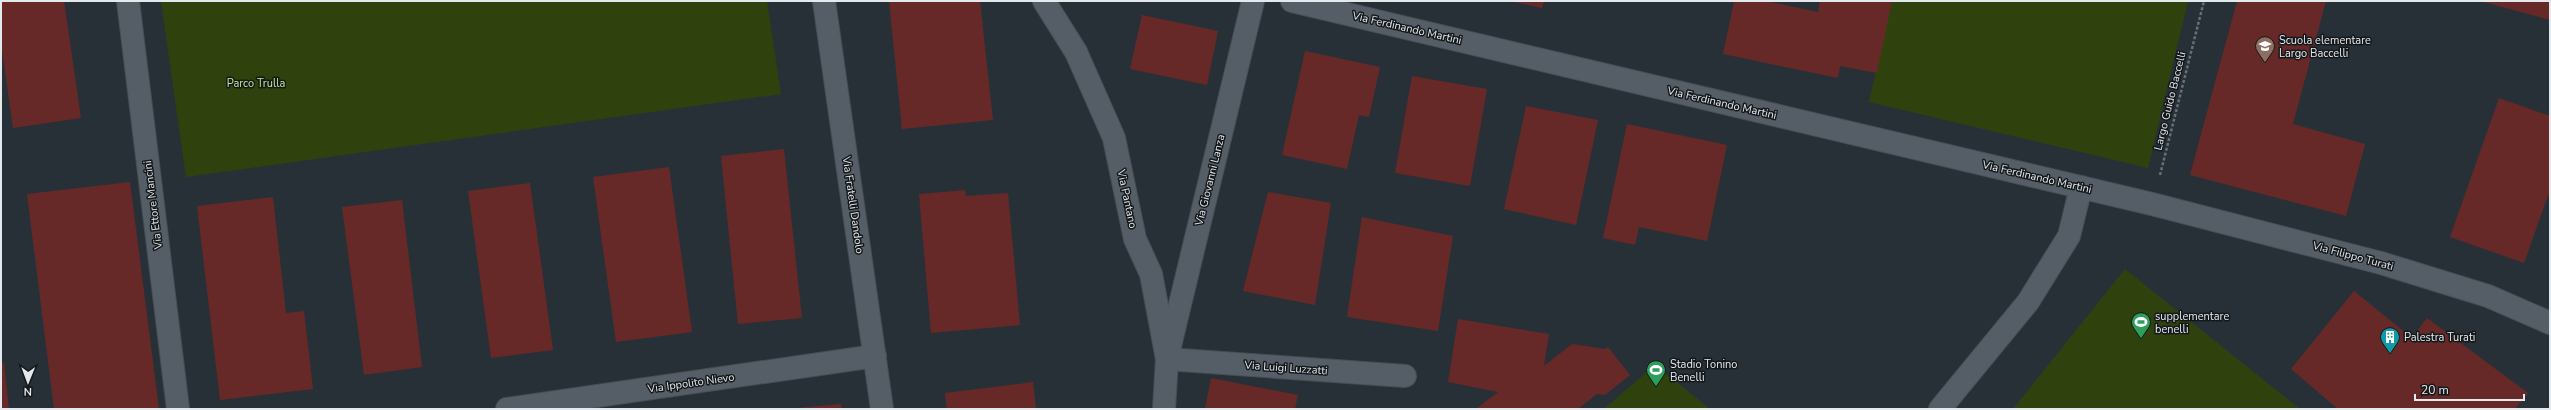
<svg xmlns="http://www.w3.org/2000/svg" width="2551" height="410" viewBox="0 0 2551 410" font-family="'Nunito Sans',sans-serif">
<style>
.green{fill:#2f420d}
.building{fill:#662928}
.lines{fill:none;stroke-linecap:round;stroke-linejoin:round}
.minor-casing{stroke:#484e54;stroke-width:24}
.path{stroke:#686f75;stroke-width:2.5;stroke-dasharray:3 2;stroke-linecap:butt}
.minor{stroke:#555e66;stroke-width:22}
.labels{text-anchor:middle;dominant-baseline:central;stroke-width:3;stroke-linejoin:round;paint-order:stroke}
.street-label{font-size:11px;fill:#e4e9ee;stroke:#14181b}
.poi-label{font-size:11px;fill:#e4e9ee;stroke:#14181b;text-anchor:start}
.park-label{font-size:11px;fill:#c3e993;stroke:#14181b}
</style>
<rect width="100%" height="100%" fill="#283037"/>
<g class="green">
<path d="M161 1H767L781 94 186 177Z"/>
<path d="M1892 1H2188L2148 168 1869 102Z"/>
<path d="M2125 269 2300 409H2013Z"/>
<path d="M1655 365 1710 409H1604Z"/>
</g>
<g class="building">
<path d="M1 1H64L81 118 13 128 1 43Z"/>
<path d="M889 1H980L993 120 902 129Z"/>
<path d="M1510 1H1544L1542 8Z"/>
<path d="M1734 1H1766L1818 12 1820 1H1892L1877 73 1840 66 1838 78 1723 54Z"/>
<path d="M2237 1H2326L2293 124 2365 144 2346 216 2190 175Z"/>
<path d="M2480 1H2550V20Z"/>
<path d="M1142 15 1218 31 1207 85 1130 69Z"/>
<path d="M1305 51 1380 67 1369 117 1359 115 1347 169 1282 155Z"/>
<path d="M1412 76 1487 89 1470 186 1395 173Z"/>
<path d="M2499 98 2550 116V190L2524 263 2450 237Z"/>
<path d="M1526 106 1598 120 1576 225 1504 209Z"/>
<path d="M1627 124 1727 145 1707 241 1639 227 1635 245 1603 238Z"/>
<path d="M784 149 802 318 738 324 721 156Z"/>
<path d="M669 167 692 332 616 342 593 177Z"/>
<path d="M130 182 159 409H54L27 194Z"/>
<path d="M530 183 553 350 491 358 468 191Z"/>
<path d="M965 190 966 196 1008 193 1020 325 931 333 919 194Z"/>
<path d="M1268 192 1331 203 1315 305 1243 291Z"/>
<path d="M273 197 286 313 304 311 313 389 220 400 197 206Z"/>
<path d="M402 200 422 367 364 375 342 207Z"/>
<path d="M1362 217 1453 236 1438 331 1347 317Z"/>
<path d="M2354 291 2412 338 2427 318 2528 393 2515 409H2338L2291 369Z"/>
<path d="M1458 319 1549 334 1544 366 1572 344 1605 349 1608 347 1630 375 1605 395 1597 394 1578 409H1476L1498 392 1448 382Z"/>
<path d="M1 363H4L9 409H1Z"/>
<path d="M1211 378 1298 395 1295 409H1205Z"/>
<path d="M1033 382 1036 409H947L945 393Z"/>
<path d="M841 404 842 409H797V408Z"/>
</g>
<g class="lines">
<defs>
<g id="minor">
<path d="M128 1 178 409"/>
<path d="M824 1 882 409"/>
<path d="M1044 1 1076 52 1114 138 1135 239 1151 274 1167 359 1164 409"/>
<path d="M1292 1 2152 204 2381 263 2488 296 2550 323"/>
<path d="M1169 350 1253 1"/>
<path d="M1167 359 1405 376"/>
<path d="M507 409 875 356"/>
<path d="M1940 409 2028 302 2069 236 2081 187"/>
</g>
</defs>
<use href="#minor" class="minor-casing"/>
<path class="path" d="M2160 175 2204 1"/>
<use href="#minor" class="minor"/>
</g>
<defs>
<symbol id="school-pin" viewBox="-11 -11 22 30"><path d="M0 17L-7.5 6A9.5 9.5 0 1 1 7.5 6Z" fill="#8d6e63" stroke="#14181b"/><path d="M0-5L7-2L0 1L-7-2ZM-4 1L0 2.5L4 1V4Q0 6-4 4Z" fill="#fff"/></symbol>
<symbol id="stadium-pin" viewBox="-11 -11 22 30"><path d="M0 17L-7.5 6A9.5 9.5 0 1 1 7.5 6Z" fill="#2e9e5b" stroke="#14181b"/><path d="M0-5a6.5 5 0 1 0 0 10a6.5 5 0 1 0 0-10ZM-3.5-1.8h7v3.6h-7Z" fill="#fff"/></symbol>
<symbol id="building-pin" viewBox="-11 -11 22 30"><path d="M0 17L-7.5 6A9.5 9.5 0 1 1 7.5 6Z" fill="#0f9aa8" stroke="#14181b"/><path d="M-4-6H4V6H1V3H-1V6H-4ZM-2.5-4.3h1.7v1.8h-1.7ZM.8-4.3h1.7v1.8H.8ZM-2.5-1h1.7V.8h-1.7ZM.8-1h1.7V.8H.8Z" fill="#fff"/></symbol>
</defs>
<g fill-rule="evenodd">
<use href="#school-pin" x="2254" y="35" width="22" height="30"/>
<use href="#stadium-pin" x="2130" y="311" width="22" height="30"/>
<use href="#building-pin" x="2379" y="326" width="22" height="30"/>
<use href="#stadium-pin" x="1645" y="359" width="22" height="30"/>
</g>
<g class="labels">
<g class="street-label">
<text transform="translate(1407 28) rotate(13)">Via Ferdinando Martini</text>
<text transform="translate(2170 101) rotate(-76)">Largo Guido Baccelli</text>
<text transform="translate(1722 103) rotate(13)">Via Ferdinando Martini</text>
<text transform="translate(2037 177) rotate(13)">Via Ferdinando Martini</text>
<text transform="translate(1210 180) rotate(-76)">Via Giovanni Lanza</text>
<text transform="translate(1127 199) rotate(78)">Via Pantano</text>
<text transform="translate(153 205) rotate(-97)">Via Ettore Mancini</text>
<text transform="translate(853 205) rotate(82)">Via Fratelli Dandolo</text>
<text transform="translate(2353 256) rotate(15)">Via Filippo Turati</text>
<text transform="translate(1286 368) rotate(4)">Via Luigi Luzzatti</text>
<text transform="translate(691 383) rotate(-8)">Via Ippolito Nievo</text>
</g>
<g class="poi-label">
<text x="2279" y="40">Scuola elementare<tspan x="2279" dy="13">Largo Baccelli</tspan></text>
<text x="2155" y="316">supplementare<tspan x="2155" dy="13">benelli</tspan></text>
<text x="2404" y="337">Palestra Turati</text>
<text x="1670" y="364">Stadio Tonino<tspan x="1670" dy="13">Benelli</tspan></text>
</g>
<g class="park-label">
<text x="256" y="83">Parco Trulla</text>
</g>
</g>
<rect width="2551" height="410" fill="none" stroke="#e4e9ee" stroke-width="4"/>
<g transform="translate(28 382) rotate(181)" stroke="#14181b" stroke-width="3" paint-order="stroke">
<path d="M0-3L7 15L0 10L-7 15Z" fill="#e4e9ee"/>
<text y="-6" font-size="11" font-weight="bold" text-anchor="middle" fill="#e4e9ee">N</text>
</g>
<path d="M2415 394v6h109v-6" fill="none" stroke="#e4e9ee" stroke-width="2"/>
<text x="2421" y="394" font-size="12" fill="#e4e9ee" stroke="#14181b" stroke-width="3" paint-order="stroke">20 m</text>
</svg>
